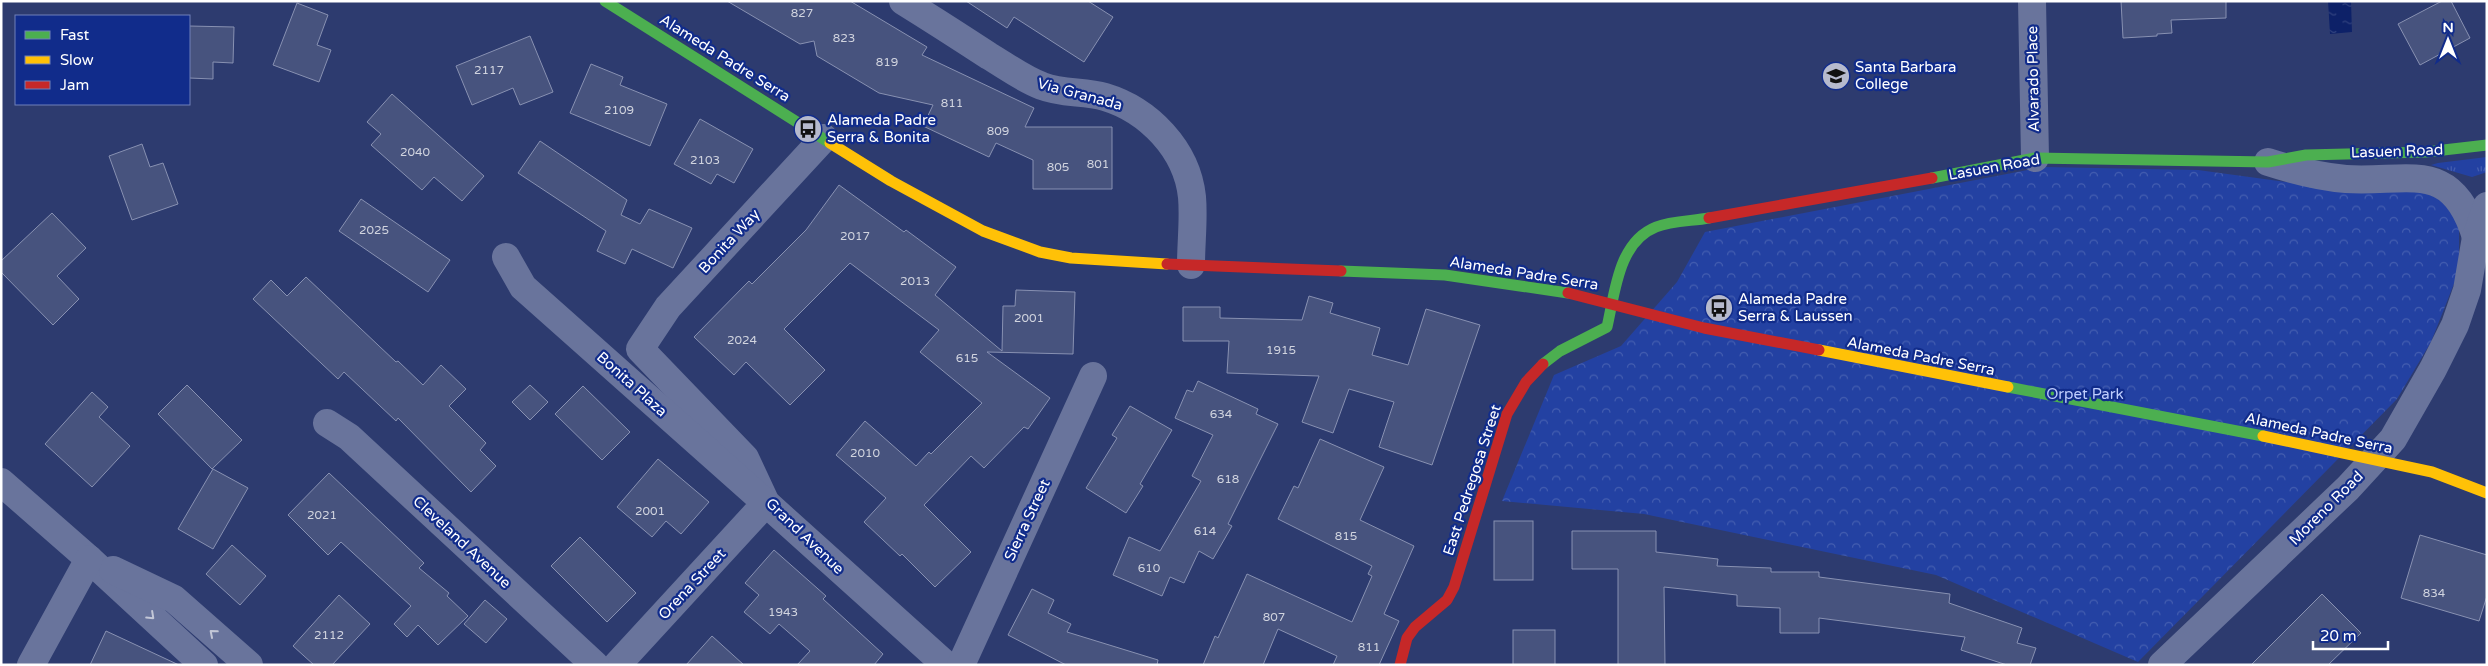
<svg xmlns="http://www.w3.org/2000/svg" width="2488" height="666" viewBox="0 0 2488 666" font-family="'Varela Round',sans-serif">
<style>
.grass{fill:url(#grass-tufts)}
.forest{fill:url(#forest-crowns)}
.water{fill:url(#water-ripples)}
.building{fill:#47537e;stroke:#8891b2}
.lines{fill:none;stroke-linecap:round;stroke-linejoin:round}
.street{stroke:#69749c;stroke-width:28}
.fast{stroke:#4caf50;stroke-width:11}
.slow{stroke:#ffc107;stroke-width:11}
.jam{stroke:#c62828;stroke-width:11}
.oneway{stroke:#c3c7d7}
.labels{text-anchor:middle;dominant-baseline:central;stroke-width:4.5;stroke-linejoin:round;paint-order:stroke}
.number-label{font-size:12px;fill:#d1d4df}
.street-label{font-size:15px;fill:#fff;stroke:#112c8b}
.poi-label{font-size:15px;fill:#fff;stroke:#112c8b;text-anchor:start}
.park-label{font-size:15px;fill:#becdfd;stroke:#112c8b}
</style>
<defs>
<pattern id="grass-tufts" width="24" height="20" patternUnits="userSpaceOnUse" patternTransform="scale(1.25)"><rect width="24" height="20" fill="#2341a2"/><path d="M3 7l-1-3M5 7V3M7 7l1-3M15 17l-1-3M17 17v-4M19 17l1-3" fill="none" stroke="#445eb0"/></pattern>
<pattern id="forest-crowns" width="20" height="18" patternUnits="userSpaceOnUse" patternTransform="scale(1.25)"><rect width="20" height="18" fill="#2341a2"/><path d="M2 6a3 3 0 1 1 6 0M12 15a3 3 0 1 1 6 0" fill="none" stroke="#445eb0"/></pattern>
<pattern id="water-ripples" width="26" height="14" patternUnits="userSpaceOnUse" patternTransform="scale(1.25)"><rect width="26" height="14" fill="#0d2168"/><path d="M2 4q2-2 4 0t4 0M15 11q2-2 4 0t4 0" fill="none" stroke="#31427f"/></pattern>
</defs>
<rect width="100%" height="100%" fill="#2d3b6f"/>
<path class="grass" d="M2487 157V172L2472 177 2431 165 2438 163Z"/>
<path class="forest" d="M2043 167 2198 170 2338 189H2409L2442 198 2459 225V271L2431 342 2397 399 2138 662 1936 575 1644 514 1502 501 1554 375 1621 346 1677 282 1705 232Z"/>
<path class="water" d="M2328 1H2351L2352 32 2330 34Z"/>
<g class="building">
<path d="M727 1H850L927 47 922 55 1034 108 1025 127H1112V189H1033V160L996 143 989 157 923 126 933 105 879 93 817 56 814 41 800 44Z"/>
<path d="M966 1H1088L1113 17 1084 62 1014 17 1007 28Z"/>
<path d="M2121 1H2226V18L2171 20 2172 33 2157 34V36L2123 38Z"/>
<path d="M2442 1H2451L2470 38 2420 65 2398 24Z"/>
<path d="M297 3 328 15 317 45 331 50 319 82 273 65Z"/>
<path d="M189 26 234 27 233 63 213 62V79L189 78Z"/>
<path d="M530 36 553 92 520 105 513 88 472 105 456 66Z"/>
<path d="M591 64 623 77 620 85 667 104 650 146 570 113Z"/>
<path d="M392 94 484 176 462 201 434 177 422 190 371 145 381 134 367 122Z"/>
<path d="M700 119 753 149 734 183 717 174 711 184 674 164Z"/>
<path d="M540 141 627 200 621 215 640 224 649 209 692 228 673 268 632 249 625 264 597 251 606 231 518 173Z"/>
<path d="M142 144 150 167 163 163 178 204 132 220 109 156Z"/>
<path d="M839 185 904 232 906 230 956 267 935 295 1002 351 1003 306H1015L1016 290 1075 292 1073 354 987 352 1050 398 1028 429 1024 427 984 468 971 456 924 505 971 552 935 587 902 554 900 556 864 522 886 498 836 455 865 421 916 466 929 452 931 454 982 403 920 352 939 330 850 263 784 329 825 370 790 405 746 362 734 375 694 337 749 281 752 284 806 230Z"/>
<path d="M361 199 450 260 428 292 339 231Z"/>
<path d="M52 213 86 248 57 276 79 299 53 325 1 272V261Z"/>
<path d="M306 277 396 362 398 361 423 385 441 365 466 389 449 406 486 443 480 450 496 466 471 492 398 418 396 421 344 372 338 379 253 299 271 280 287 296Z"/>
<path d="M1309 296 1333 303 1330 313 1380 328 1372 355 1408 365 1426 309 1480 325 1432 465 1379 447 1394 402 1349 389 1333 433 1302 422 1319 376 1227 373 1229 341H1183V307H1220V318L1302 320Z"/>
<path d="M1198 381 1258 409 1256 414 1278 424 1228 524 1232 526 1213 559 1199 551 1184 583 1170 577 1162 596 1113 575 1129 537 1160 551 1201 481 1192 476 1213 435 1175 418 1187 390 1193 392Z"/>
<path d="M187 385 242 440 212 469 158 414Z"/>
<path d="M530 385 548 402 530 420 512 402Z"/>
<path d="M583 386 630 432 602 460 555 414Z"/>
<path d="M92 392 108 407 99 417 130 446 92 487 45 444Z"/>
<path d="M1130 406 1172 430 1140 484 1143 486 1126 513 1086 488 1117 438 1112 435Z"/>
<path d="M1320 439 1384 467 1360 520 1414 546 1384 614 1399 621 1379 665H1333L1337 656 1278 629 1263 665H1203L1215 636 1218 638 1247 574 1352 622 1372 576 1368 574 1372 566 1278 519 1294 486 1298 488Z"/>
<path d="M658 459 709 502 681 534 666 521 652 537 617 507Z"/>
<path d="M213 469 248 488 213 549 178 529Z"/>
<path d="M329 473 424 563 419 568 449 593 447 596 468 616 438 645 418 625 407 637 394 624 411 606 341 542 328 555 288 515Z"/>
<rect x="1494" y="521" width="39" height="59"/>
<path d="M1572 531H1656V552L1718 559 1717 566 1771 568V572H1819V577L1950 594 1949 603 2022 628 2017 643 2036 648 2030 665H2007L1961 650 1965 637 1819 618V633H1780V608L1737 606V595L1664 587 1665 665H1618V569H1572Z"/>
<path d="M2420 535 2487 555V596L2479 621 2401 598Z"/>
<path d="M580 537 636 593 607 622 551 566Z"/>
<path d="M232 545 266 576 240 605 206 574Z"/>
<path d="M774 550 826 596 823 599 883 654 874 665H797L810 651 779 624 770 634 744 612 759 595 745 583Z"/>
<path d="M1032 589 1054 600 1048 613 1071 624 1067 632 1158 660 1157 665H1066L1008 635Z"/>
<path d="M2322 594 2361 633 2328 665H2251Z"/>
<path d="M339 595 370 624 332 665H314L293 646Z"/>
<path d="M485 600 507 619 486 643 464 624Z"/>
<rect x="1513" y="630" width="42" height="35"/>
<path d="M106 631 179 665H90Z"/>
<path d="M712 636 744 665H686Z"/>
</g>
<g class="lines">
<g class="street">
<path d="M903 1C932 19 960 37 989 56 1006 66 1023 79 1042 86 1062 94 1084 91 1105 97 1148 110 1187 149 1192 197 1194 219 1191 242 1191 265"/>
<path d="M2032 1 2035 158"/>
<path d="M824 138 668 307 640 349 745 458 766 503 946 665"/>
<path d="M2268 162C2293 170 2320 177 2346 179 2410 183 2452 158 2476 237"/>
<path d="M506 257 523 287 766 503 617 665"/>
<path d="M327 423 349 437 595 665"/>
<path d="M1 482 89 559 204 665"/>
<path d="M113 570 174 599 249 665"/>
<path d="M31 665 89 559"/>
<path d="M961 665 1093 376"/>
<path d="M2162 665 2348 488 2393 439 2433 369 2455 325 2467 290 2476 237 2487 206"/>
</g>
<g class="fast">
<path d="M605 1 830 143"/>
<path d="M1932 178 2035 158 2268 162 2306 155 2426 152 2487 145"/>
<path d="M1341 271 1445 275 1568 293"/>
<path d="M1543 364 1560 351 1607 327C1615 293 1618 242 1656 227 1671 221 1692 221 1709 218"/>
<path d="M2008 387 2263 436"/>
</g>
<g class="slow">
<path d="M830 143 891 181 983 231 1040 252 1071 258 1167 264"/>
<path d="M1819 350 2008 387"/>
<path d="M2263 436 2432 472 2487 493"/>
</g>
<g class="jam">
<path d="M1709 218 1932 178"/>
<path d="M1167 264 1341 271"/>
<path d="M1568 293 1704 328 1819 350"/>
<path d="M1400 665 1407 638 1415 627 1447 600 1454 587 1507 414 1526 382 1543 364"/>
</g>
</g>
<defs><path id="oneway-chevron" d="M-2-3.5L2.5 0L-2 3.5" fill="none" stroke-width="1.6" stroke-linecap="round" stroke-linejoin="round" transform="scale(1.25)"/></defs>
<g class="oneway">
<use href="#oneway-chevron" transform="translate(151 616) rotate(43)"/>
<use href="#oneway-chevron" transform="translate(213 633) rotate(-139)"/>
</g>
<defs>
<symbol id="university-disc" viewBox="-11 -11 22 22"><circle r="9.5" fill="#b6bacd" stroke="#112c8b"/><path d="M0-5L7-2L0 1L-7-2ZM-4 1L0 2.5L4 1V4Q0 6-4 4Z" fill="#111"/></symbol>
<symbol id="bus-disc" viewBox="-11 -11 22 22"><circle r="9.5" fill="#b6bacd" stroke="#112c8b"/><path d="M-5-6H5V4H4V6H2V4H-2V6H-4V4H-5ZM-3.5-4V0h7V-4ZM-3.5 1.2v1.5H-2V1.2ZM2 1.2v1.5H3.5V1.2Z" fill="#111"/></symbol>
</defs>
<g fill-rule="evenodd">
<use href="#university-disc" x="1820" y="60" width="32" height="32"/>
<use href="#bus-disc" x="792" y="113" width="32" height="32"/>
<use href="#bus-disc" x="1703" y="292" width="32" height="32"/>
</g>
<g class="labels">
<g class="number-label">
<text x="802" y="13">827</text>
<text x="844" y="38">823</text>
<text x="887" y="62">819</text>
<text x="489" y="70">2117</text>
<text x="952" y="103">811</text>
<text x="619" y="110">2109</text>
<text x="998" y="131">809</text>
<text x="415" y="152">2040</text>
<text x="705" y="160">2103</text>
<text x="1098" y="164">801</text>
<text x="1058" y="167">805</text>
<text x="374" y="230">2025</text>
<text x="855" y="236">2017</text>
<text x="915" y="281">2013</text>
<text x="1029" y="318">2001</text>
<text x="742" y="340">2024</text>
<text x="1281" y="350">1915</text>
<text x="967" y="358">615</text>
<text x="1221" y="414">634</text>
<text x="865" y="453">2010</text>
<text x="1228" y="479">618</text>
<text x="650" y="511">2001</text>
<text x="322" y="515">2021</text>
<text x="1205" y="531">614</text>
<text x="1346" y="536">815</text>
<text x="1149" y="568">610</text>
<text x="2434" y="593">834</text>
<text x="783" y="612">1943</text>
<text x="1274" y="617">807</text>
<text x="329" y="635">2112</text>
<text x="1369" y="647">811</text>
</g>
<g class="street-label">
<text transform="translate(725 58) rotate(32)">Alameda Padre Serra</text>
<text transform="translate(2033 79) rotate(-91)">Alvarado Place</text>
<text transform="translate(1080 94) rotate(15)">Via Granada</text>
<text transform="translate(2397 151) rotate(-2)">Lasuen Road</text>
<text transform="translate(1994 167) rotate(-10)">Lasuen Road</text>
<text transform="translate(729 241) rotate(-47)">Bonita Way</text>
<text transform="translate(1524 273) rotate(9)">Alameda Padre Serra</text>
<text transform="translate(1921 356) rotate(11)">Alameda Padre Serra</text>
<text transform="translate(632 384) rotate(42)">Bonita Plaza</text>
<text transform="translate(2319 433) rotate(12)">Alameda Padre Serra</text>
<text transform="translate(1472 480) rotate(-72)">East Pedregosa Street</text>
<text transform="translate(2326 508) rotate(-45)">Moreno Road</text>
<text transform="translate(1027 520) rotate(-65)">Sierra Street</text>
<text transform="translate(805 536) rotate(44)">Grand Avenue</text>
<text transform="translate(462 542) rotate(43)">Cleveland Avenue</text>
<text transform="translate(692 584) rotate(-47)">Orena Street</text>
</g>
<g class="poi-label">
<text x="1855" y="67">Santa Barbara<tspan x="1855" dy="17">College</tspan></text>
<text x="827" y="120">Alameda Padre<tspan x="827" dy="17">Serra &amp; Bonita</tspan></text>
<text x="1738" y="299">Alameda Padre<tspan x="1738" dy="17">Serra &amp; Laussen</tspan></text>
</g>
<g class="park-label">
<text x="2085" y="394">Orpet Park</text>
</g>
</g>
<rect width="2488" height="666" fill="none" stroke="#ffffff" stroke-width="5"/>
<rect x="15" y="15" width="175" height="90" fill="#112c8b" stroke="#7080b9"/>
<rect x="25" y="31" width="25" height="8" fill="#4caf50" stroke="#7080b9"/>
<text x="60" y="40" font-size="15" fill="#ffffff">Fast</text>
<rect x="25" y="56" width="25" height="8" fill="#ffc107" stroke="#7080b9"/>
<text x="60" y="65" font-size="15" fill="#ffffff">Slow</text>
<rect x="25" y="81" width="25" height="8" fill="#c62828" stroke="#7080b9"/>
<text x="60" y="90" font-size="15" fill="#ffffff">Jam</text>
<g transform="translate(2448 40)" stroke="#112c8b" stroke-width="4" paint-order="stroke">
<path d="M0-4L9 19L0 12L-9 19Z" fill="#ffffff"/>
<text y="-8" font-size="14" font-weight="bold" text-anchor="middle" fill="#ffffff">N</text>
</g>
<path d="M2313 641v8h75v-8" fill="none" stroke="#ffffff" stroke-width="2.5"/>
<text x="2320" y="641" font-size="15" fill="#ffffff" stroke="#112c8b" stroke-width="4" paint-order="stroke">20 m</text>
</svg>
